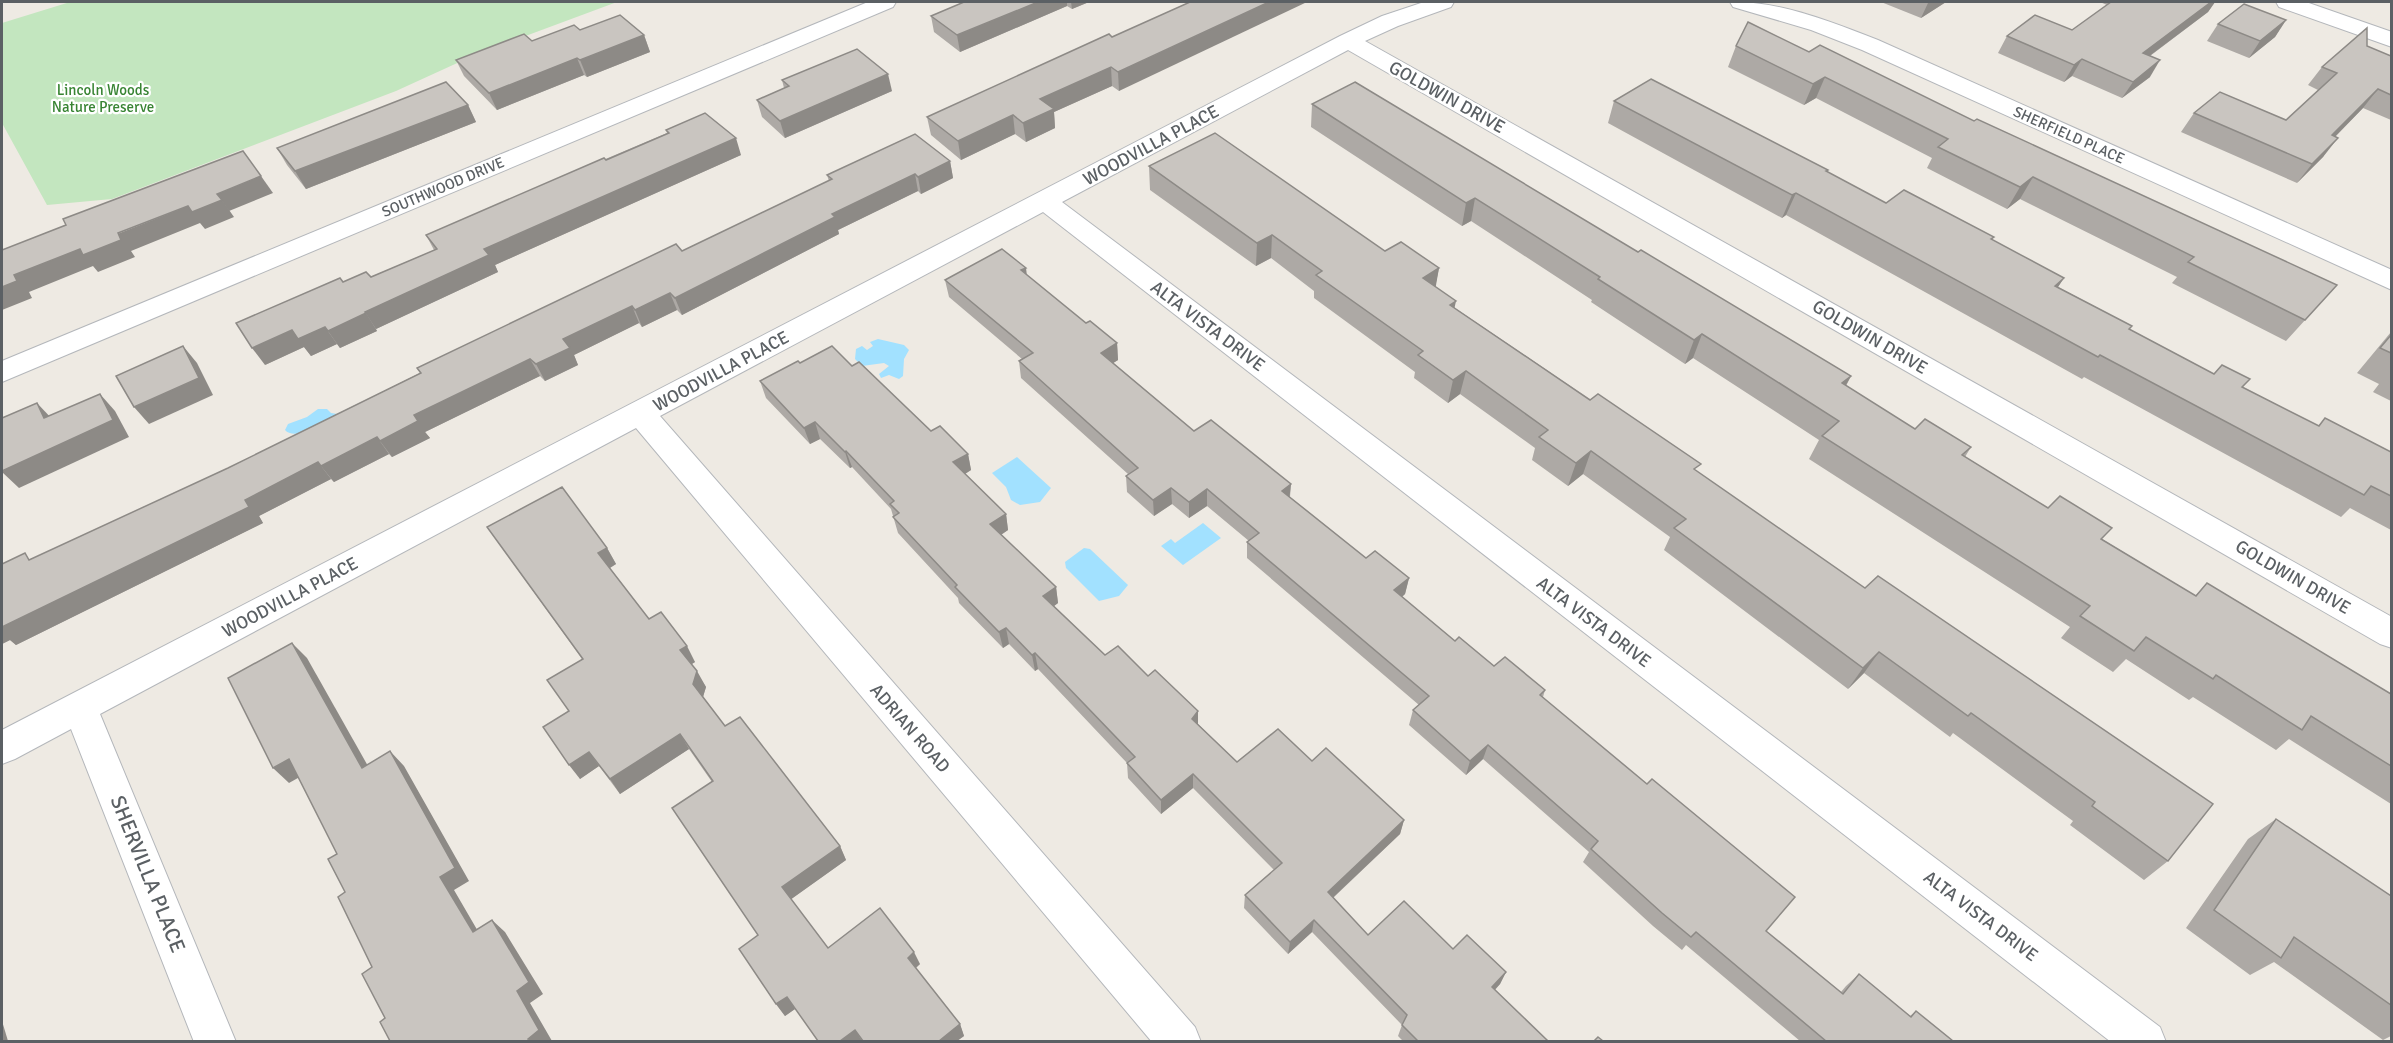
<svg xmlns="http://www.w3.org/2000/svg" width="2393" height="1043" viewBox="0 0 2393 1043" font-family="Signika,sans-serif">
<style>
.green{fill:#c3e6bf}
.water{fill:#a2e1ff}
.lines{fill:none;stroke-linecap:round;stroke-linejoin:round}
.minor-casing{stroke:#b4b7bb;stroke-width:2}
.minor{fill:#fff;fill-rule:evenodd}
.wall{fill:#ada9a5}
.shaded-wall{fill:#8d8a86}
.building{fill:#c9c5c0;stroke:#8d8a86;stroke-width:1.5}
.labels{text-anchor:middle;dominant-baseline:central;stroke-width:4.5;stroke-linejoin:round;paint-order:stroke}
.far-park-label{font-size:15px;fill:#388433;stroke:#fff}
.far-street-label{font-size:15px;fill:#5b6064;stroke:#fff}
.street-label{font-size:18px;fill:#5b6064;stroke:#fff}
.near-street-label{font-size:21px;fill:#5b6064;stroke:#fff}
</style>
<rect width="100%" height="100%" fill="#eeeae3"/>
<path class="green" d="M70 2H617L477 54 396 91 112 199 47 205 2 123V23Z"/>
<g class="water">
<path d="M878 339 904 345 909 350 904 359 903 376 899 379 889 375 881 378 879 374 889 366 884 363 862 366 855 359 856 349 862 346 867 350 873 346 870 342Z"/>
<path d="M318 409H327L331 413 344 415C331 421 295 442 285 430L288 424 307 417Z"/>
<path d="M1017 457 1051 488 1040 502 1020 505 1011 500 1006 487 992 473Z"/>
<path d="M1203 523 1221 538 1183 565 1161 546 1171 539 1175 543Z"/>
<path d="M1084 548 1090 549 1128 585 1119 596 1099 601 1066 568 1065 562Z"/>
</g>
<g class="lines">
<defs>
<g id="minor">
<path d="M868 2H896L893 7 2 382V361Z"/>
<path d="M1424 2H1454L1451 7 1398 26 1365 41 2392 617V648L2380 644 1348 50 1062 202 2160 1027 2166 1042H2111L1043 212 660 416 1195 1027 1201 1042H1152L636 428 100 714 236 1042H194L71 729 15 759 2 764V730L1340 36 1382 16Z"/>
<path d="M1730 2C1778 0 1834 23 1878 40L2392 270V290L1862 50 1811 30 1733 7Z"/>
<path d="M2276 2H2306L2392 32V47L2279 7Z"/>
</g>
</defs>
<use href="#minor" class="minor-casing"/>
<use href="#minor" class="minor"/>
</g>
<g class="wall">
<path d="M964 2H1089L1072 9 1067 6 960 52 934 32 931 16Z"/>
<path d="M1190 2 1119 91 1112 86 1054 112 1055 128 1026 142 1015 134 961 160 931 135 927 117 1112 37Z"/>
<path d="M1881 2H1946L1921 18Z"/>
<path d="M2100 2H2215L2208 12 2150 56V77L2122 98 2072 76 2064 82 1998 53 2007 36 2072 30 2107 5Z"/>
<path d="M2286 20 2275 37 2249 58 2207 41 2218 24Z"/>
<path d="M580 30 644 35 650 52 587 77 584 75 497 110 464 76 456 60Z"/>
<path d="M1736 46 1809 52 1974 121 2337 285 2286 341 2172 283 2177 277 2020 199 2007 209 1927 168 1932 158 1816 98 1804 105 1728 67Z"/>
<path d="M2367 46 2391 56V120L2363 108 2335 137 2323 157 2297 183 2181 132 2194 113 2286 120 2318 90 2308 85 2322 67Z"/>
<path d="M782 80 892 91 785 138 762 117 757 100 784 88Z"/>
<path d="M1614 101 1828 170 1827 172 1886 203 1994 237 1992 240 2064 278 2058 287 2132 326 2129 329 2214 374 2250 379 2243 387 2318 426 2325 418 2391 452V530L2350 508 2341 517 2084 377 2082 379 1786 215 1782 218 1608 123Z"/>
<path d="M1312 104 1638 252 1851 376 1846 386 1915 429 1971 447 1965 457 2048 508 2112 528 2102 539 2195 596 2207 583 2391 694V804L2289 739 2276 750 2193 697 2189 700 2126 659 2113 672 2061 638 2070 627 1809 459 1819 440 1693 358 1685 364 1591 302 1592 300 1471 221 1462 226 1311 127Z"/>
<path d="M468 105 476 122 306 189 287 165 277 148Z"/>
<path d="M666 130 741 155 495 265 498 272 376 329 377 331 340 348 337 344 311 356 304 347 265 365 343 282 371 277 434 250 426 235 667 133Z"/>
<path d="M950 161 953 178 921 194 918 191 838 230 839 234 682 315 677 310 642 327 639 323 574 355 578 365 545 381 540 376 425 432 430 438 392 457 389 454 334 482 331 479 259 516 263 523 16 645 10 640 2 644V564L32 559 228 468 420 373 417 368 682 251 829 181 827 175Z"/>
<path d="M1149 166 1385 251 1439 268 1435 287 1455 308 1697 471 2168 861 2144 880 2070 825 2073 821 1953 733 1950 737 1864 673 1848 689 1664 550 1670 537 1583 474 1568 486 1532 460 1535 448 1460 394 1448 403 1414 378 1415 372 1314 298V291L1271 258 1256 266 1150 190Z"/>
<path d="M1026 268V275L1086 323 1117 343 1118 360 1113 363 1194 431 1291 484 1290 497 1366 558 1409 578 1405 594 1402 597 1455 641 1494 666 1545 690 1543 697 1766 931 1841 992 1846 986 1859 974 1910 1016 1916 1011 1953 1041H1800L1686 945 1682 950 1653 926 1583 862 1589 852 1483 759 1466 775 1409 725 1413 710 1419 705 1247 558V542L1249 541 1207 506 1189 518 1172 504 1154 516 1127 492 1126 476 1128 474 1021 378 1019 361 1022 359 949 297 945 280Z"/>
<path d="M2391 332V401L2373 392 2379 384 2357 373Z"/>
<path d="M800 363 852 366 931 431 968 454 971 470 965 474 1006 514 1008 530 1001 535 1056 587 1058 603 1054 606 1105 655 1198 724 1237 762 1312 761 1404 820 1400 834 1333 898 1368 935 1453 949 1506 972 1500 984 1495 990 1548 1041H1403L1398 1036 1402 1025 1312 932 1288 954 1244 908 1245 895 1274 870 1193 788 1161 814 1128 778 1127 763 1038 669 1035 671 1009 644 1003 648 959 603 958 598 898 533 891 509 852 467 850 468 820 439 810 444 766 398 760 381Z"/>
<path d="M487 527 607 548 616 564 610 568 649 619 695 662 691 664 706 687 703 697 725 726 840 846 846 860 791 899 828 948 920 964 916 968 960 1024 964 1036 957 1041H862L795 1009 785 1016 776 1004 758 935 712 782 689 749 620 794 599 766 580 779 569 711 582 659Z"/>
<path d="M2276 819 2391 896V1036L2383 1040 2274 962 2250 975 2186 928 2248 839Z"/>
</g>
<g class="shaded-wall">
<path d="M1038 2H1067V6L960 52 957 35Z"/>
<path d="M1071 2H1089L1072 9Z"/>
<path d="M1269 2H1307L1119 91 1118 72Z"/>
<path d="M1931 2H1946L1921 18 1928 3Z"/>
<path d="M2211 2H2215L2208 12 2132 69 2143 53Z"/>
<path d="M2286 20 2275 37 2249 58 2260 41Z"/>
<path d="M644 35 650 52 587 77 580 60Z"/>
<path d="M577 58 584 75 497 110 489 93Z"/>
<path d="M2082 59 2072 76 2064 82 2074 65Z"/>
<path d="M2160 60 2150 77 2122 98 2133 82Z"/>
<path d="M1111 67 1112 86 1054 112 1055 128 1026 142 1023 123 1040 99Z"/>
<path d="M888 74 892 91 785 138 780 121Z"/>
<path d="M1825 77 1816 98 1804 105 1813 84Z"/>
<path d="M2378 89 2363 108 2317 155 2332 135Z"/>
<path d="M468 105 476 122 306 189 295 171Z"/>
<path d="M1013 115 1015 134 961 160 958 141Z"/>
<path d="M736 138 741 155 495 265 498 272 376 329 365 312 484 249Z"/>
<path d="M2338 138 2323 157 2297 183 2312 164Z"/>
<path d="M950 161 953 178 921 194 918 177Z"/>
<path d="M915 174 918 191 838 230 839 234 682 315 675 298 832 214Z"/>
<path d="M261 176 273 193 229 211 217 194Z"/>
<path d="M2033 177 2020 199 2007 209 2020 187Z"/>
<path d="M1796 193 1786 215 1782 218 1792 195Z"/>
<path d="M1475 198 1471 221 1462 226 1466 203Z"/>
<path d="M222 200 234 217 205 229 200 223 131 251 135 257 98 272 93 266 29 292 32 298 2 310V287L14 275 188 206Z"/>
<path d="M1272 235 1271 258 1256 266 1257 243Z"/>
<path d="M1026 268 1028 285 1021 270Z"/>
<path d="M1439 268 1435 291 1423 278Z"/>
<path d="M2064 278 2049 300 2055 286Z"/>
<path d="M670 293 677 310 642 327 635 310Z"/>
<path d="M1456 301 1451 324 1450 305Z"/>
<path d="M632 306 639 323 574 355 578 365 545 381 536 364 563 339Z"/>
<path d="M366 313 377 331 340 348 328 331Z"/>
<path d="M325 327 337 344 311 356 304 347 265 365 252 348 292 330Z"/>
<path d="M1702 334 1693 358 1685 364 1694 340Z"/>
<path d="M1117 343 1118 360 1102 370 1101 353Z"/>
<path d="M183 346 197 363 213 395 149 424 134 407Z"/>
<path d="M530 359 540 376 425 432 430 438 392 457 380 441 414 415Z"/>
<path d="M1466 371 1460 394 1448 403 1453 380Z"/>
<path d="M1851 376 1838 399 1842 383Z"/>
<path d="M100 394 115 411 129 437 19 488 2 472Z"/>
<path d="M37 403 53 420 44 418Z"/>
<path d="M815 422 820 439 810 444 804 428Z"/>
<path d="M377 437 389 454 334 482 321 466Z"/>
<path d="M846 451 852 467 850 468 845 452Z"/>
<path d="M1591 451 1583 474 1568 486 1576 463Z"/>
<path d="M968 454 971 470 957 479 953 462Z"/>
<path d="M318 462 331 479 259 516 263 523 16 645 10 640 2 644V627L245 500Z"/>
<path d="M1291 484 1289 501 1282 491Z"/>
<path d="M1171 488 1172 504 1154 516 1153 500Z"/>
<path d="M1207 489V506L1189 518V502Z"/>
<path d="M1006 514 1008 530 993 540 990 524Z"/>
<path d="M607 548 616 564 608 569 598 553Z"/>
<path d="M1409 578 1405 594 1391 606 1394 590Z"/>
<path d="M1056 587 1058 603 1046 612 1043 596Z"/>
<path d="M1006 628 1009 644 1003 648 999 632Z"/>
<path d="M292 643 307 658 377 782 362 768Z"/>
<path d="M687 646 695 662 689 666 680 650Z"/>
<path d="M1879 652 1864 673 1848 689 1863 668Z"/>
<path d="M1035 653 1038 669 1035 671 1032 655Z"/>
<path d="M697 671 706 687 702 700 693 684Z"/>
<path d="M1198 711V726L1192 719Z"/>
<path d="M680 734 689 749 620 794 610 779Z"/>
<path d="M1488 745 1483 759 1466 775 1470 761Z"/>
<path d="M390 751 404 766 469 881 454 890 486 945 473 932 440 877Z"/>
<path d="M589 752 599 766 580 779 569 765Z"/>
<path d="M289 759 305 774 289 783 273 768Z"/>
<path d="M1193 774V788L1161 814V800Z"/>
<path d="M1404 820 1400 834 1325 905 1328 892Z"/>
<path d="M840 846 846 860 790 900 782 887Z"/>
<path d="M492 920 505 932 543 994 530 1003 552 1041H530L528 1039Z"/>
<path d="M1314 920 1312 932 1288 954 1290 942Z"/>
<path d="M914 952 920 964 913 970 908 958Z"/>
<path d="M1506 972 1500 984 1486 999 1492 987Z"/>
<path d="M787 997 795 1009 785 1016 776 1004Z"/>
<path d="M2 1021 8 1041H2Z"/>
<path d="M960 1024 964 1036 957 1041H939Z"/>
<path d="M855 1030 862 1041H840Z"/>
</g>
<g class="building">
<path d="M964 2H1038L957 35 931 16Z"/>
<path d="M1190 2H1269L1118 72 1111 67 1040 99 1054 109 1023 123 1013 115 958 141 927 117 1109 34 1112 37Z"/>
<path d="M2111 2H2211L2143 53 2160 60 2133 82 2082 59 2074 65 2007 36 2035 15 2072 30Z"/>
<path d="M2244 4 2286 20 2260 41 2218 24Z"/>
<path d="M620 15 644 35 580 60 577 58 489 93 456 60 524 34 532 41 574 25 580 30Z"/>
<path d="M1748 22 1809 52 1820 45 1974 121 1977 119 2337 285 2305 320 2188 262 2194 257 2033 177 2020 187 1938 147 1948 139 1825 77 1813 84 1736 46Z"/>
<path d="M2367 28V46L2391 56V95L2378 89 2332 135 2338 138 2312 164 2194 113 2220 92 2286 120 2337 73 2322 67Z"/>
<path d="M857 49 888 74 780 121 757 100 789 86 782 80Z"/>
<path d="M1651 79 1828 170 1826 171 1886 203 1904 190 1994 237 1991 239 2064 278 2055 286 2132 326 2129 329 2214 374 2222 365 2250 379 2242 387 2319 426 2325 418 2391 452V496L2371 486 2364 495 2100 355 2098 357 1796 193 1792 195 1614 101Z"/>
<path d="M446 82 468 105 295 171 277 148Z"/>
<path d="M1355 82 1638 252 1641 250 1851 376 1842 383 1915 429 1925 419 1971 447 1962 455 2048 508 2060 496 2112 528 2101 539 2196 596 2207 583 2391 694V766L2311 716 2302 730 2216 675 2213 679 2146 637 2134 651 2080 616 2090 606 1822 436 1839 421 1702 334 1694 340 1598 279 1600 277 1475 198 1466 203 1312 104Z"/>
<path d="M705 113 736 138 484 249 489 255 365 312 366 313 328 331 325 327 298 339 292 330 252 348 236 323 340 278 343 282 366 272 371 277 437 249 426 235 604 158 606 160 669 133 666 130Z"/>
<path d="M1215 133 1385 251 1401 242 1439 268 1423 278 1456 301 1450 305 1590 400 1598 394 1701 464 1694 469 1865 588 1878 576 2213 804 2168 861 2092 806 2095 802 1971 713 1968 716 1879 652 1863 668 1674 528 1686 519 1591 451 1576 463 1539 437 1548 430 1466 371 1453 380 1418 355 1423 351 1316 275 1322 271 1272 235 1257 243 1149 166Z"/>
<path d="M915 134 950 161 918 177 915 174 832 214 835 217 675 298 670 293 635 310 632 306 563 339 570 348 536 364 530 359 414 415 418 421 380 441 377 437 321 466 318 462 245 500 249 507 2 627V564L25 553 29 560 228 468 421 373 417 368 676 244 682 251 832 179 827 175Z"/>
<path d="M243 151 261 176 217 194 222 200 192 212 188 206 118 233 121 240 83 255 80 249 14 275 17 281 2 287V250L66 225 63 219Z"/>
<path d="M1002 249 1026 268 1021 270 1086 323 1090 321 1117 343 1101 353 1194 431 1211 420 1291 484 1282 491 1366 558 1375 551 1409 578 1394 590 1455 641 1459 637 1494 666 1505 657 1545 690 1540 695 1647 784 1652 779 1795 897 1766 931 1843 994 1859 974 1911 1017 1916 1011 1953 1041H1826L1696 932 1691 937 1662 913 1591 849 1598 841 1488 745 1470 761 1413 710 1429 696 1247 542 1259 533 1207 489 1189 502 1171 488 1153 500 1126 476 1138 468 1019 361 1033 353 945 280Z"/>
<path d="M2391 335V353L2380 348Z"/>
<path d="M183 346 199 378 134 407 116 376Z"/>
<path d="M832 346 852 366 859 362 931 431 940 426 968 454 953 462 1006 514 990 524 1056 587 1043 596 1105 655 1118 646 1148 676 1155 670 1198 711 1192 719 1237 762 1278 729 1312 761 1326 748 1404 820 1328 892 1368 935 1404 901 1453 949 1467 935 1506 972 1492 987 1548 1041H1418L1402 1025 1407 1015 1314 920 1290 942 1245 895 1282 863 1193 774 1161 800 1127 763 1135 757 1035 653 1032 655 1006 628 999 632 955 587 957 585 893 517 899 513 890 504 894 501 846 451 845 452 815 422 804 428 760 381 798 361 800 363Z"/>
<path d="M100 394 113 420 2 471V418L37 403 44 418Z"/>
<path d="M562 487 607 548 598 553 649 619 661 612 687 646 680 650 697 671 693 684 725 726 740 717 840 846 782 887 828 948 880 908 914 952 908 958 960 1024 939 1041H863L855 1030 840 1041H818L787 997 776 1004 739 949 758 935 672 808 713 781 680 734 610 779 589 752 569 765 543 727 569 711 547 680 583 659 487 527Z"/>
<path d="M292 643 362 768 390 751 455 868 440 877 473 932 492 920 529 982 517 991 539 1030 528 1039 530 1041H390L380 1022 385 1018 362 974 372 967 338 897 345 892 328 859 337 854 289 759 273 768 228 678Z"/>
<path d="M2276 819 2391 896V1005L2294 937 2281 958 2214 910Z"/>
<path d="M1598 1037 1603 1041H1594Z"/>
</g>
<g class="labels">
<g class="far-park-label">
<text x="103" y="90">Lincoln Woods<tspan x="103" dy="17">Nature Preserve</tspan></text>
</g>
<g class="far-street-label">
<text transform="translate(2069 135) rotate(24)">SHERFIELD PLACE</text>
<text transform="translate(443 187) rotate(-23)">SOUTHWOOD DRIVE</text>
</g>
<g class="street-label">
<text transform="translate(1447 97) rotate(29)">GOLDWIN DRIVE</text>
<text transform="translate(1151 145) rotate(-28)">WOODVILLA PLACE</text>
<text transform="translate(1208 326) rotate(37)">ALTA VISTA DRIVE</text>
<text transform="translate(1870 337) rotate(30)">GOLDWIN DRIVE</text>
<text transform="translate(721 371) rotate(-28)">WOODVILLA PLACE</text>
<text transform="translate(2293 577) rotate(30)">GOLDWIN DRIVE</text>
<text transform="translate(290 597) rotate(-28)">WOODVILLA PLACE</text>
<text transform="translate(1594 622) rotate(37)">ALTA VISTA DRIVE</text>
<text transform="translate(910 728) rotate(49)">ADRIAN ROAD</text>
<text transform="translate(1981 916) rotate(37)">ALTA VISTA DRIVE</text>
</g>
<g class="near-street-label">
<text transform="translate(148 874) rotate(68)">SHERVILLA PLACE</text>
</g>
</g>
<rect width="2393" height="1043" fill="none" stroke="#5b6064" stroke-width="6"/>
</svg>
